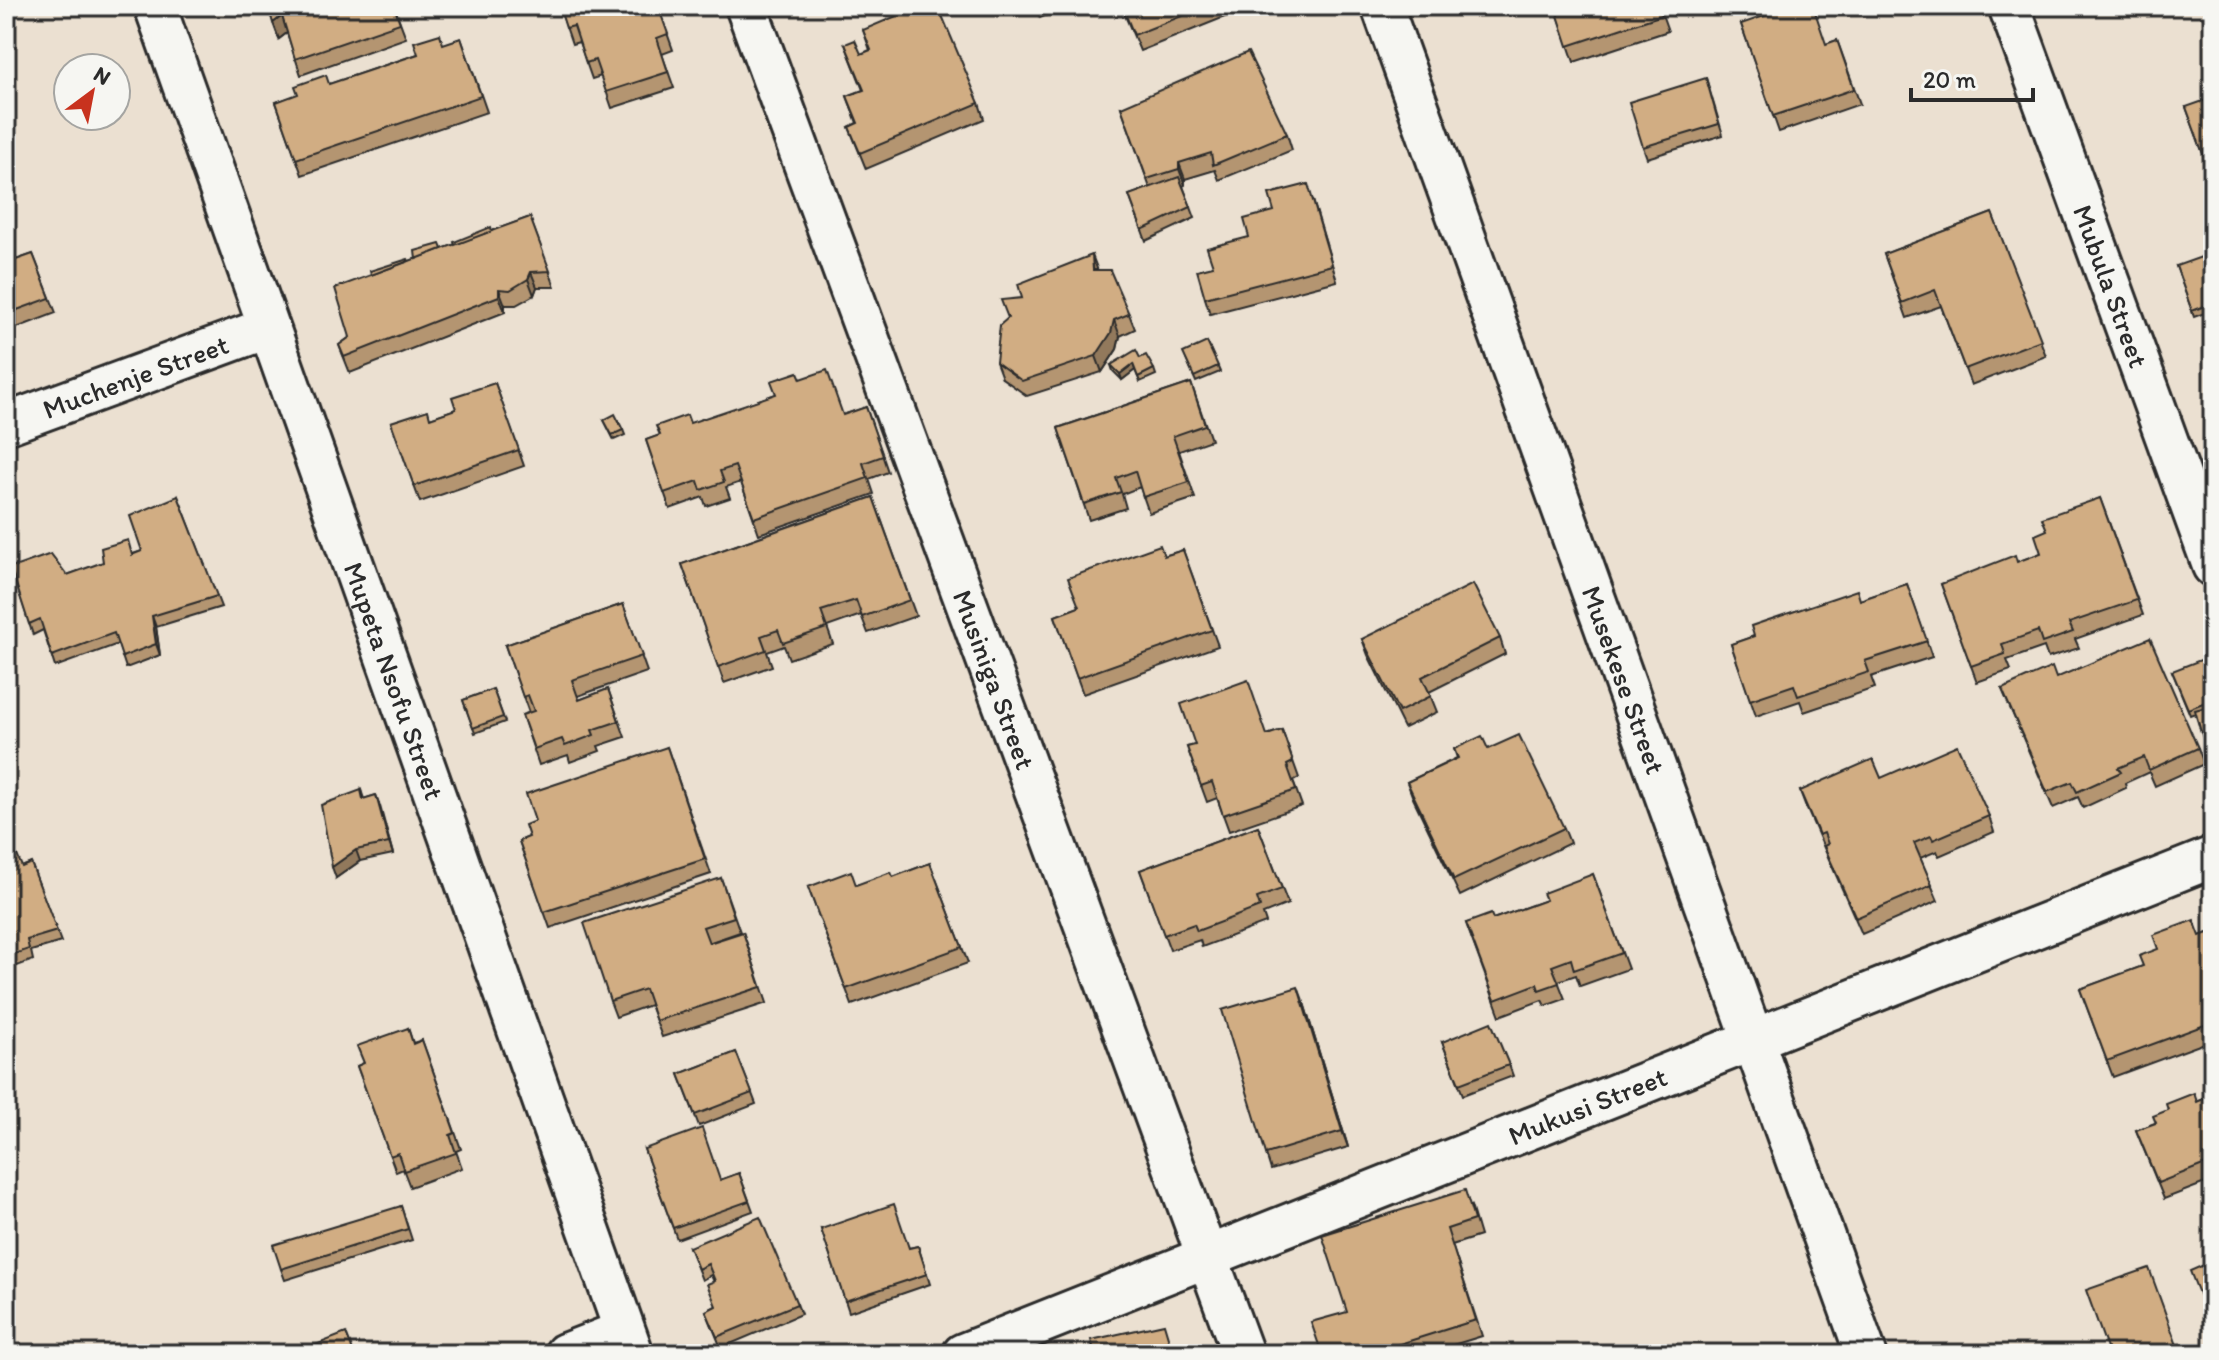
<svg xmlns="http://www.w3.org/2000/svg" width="2219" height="1360" viewBox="0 0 2219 1360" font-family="Itim,sans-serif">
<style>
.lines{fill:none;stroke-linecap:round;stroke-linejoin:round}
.minor-casing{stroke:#2b2b2b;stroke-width:46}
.minor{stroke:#f6f6f2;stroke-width:40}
.wall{fill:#b49571;stroke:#2b2b2b;stroke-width:2}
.shaded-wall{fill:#92795c;stroke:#2b2b2b;stroke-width:2}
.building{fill:#d1ad83;stroke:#2b2b2b;stroke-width:2}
.labels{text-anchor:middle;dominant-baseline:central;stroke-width:6;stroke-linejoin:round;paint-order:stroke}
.street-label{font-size:28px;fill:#2b2b2b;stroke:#f6f6f2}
</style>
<rect width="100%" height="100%" fill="#ebe0d1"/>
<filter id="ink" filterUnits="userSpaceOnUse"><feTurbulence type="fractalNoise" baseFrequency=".0125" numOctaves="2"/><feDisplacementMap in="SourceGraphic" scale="16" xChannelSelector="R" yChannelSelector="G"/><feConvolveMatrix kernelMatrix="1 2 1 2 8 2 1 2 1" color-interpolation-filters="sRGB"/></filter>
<g filter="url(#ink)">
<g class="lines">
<defs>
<g id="minor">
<path id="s1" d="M155 6 633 1354"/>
<path id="s2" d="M746 6 1243 1354"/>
<path id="s3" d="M1382 6 1866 1354"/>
<path id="s4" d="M2009 6 2213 566"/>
<path id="s5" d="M6 424 267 328"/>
<path d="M565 1354 624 1331"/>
<path id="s6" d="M963 1354 2213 857"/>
</g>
</defs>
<use href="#minor" class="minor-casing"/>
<use href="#minor" class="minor"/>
</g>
<g class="wall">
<path d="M268 6H394L406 38 301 75 287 33 279 39Z"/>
<path d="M559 6H664V8L659 10 673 50 662 54 674 88 612 108 601 76 592 79 579 42 572 44Z"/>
<path d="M1035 6H1060L1061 10 1040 18Z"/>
<path d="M1121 6H1252L1140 51Z"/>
<path d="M1555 6H1659L1668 31 1574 62Z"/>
<path d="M1741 24 1826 44 1837 40 1860 104 1779 132Z"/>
<path d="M863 30 979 103 984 119 866 169 849 127 857 123 847 96 863 90 845 44 861 54 870 50Z"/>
<path d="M461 38 487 112 302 175 276 102 418 54Z"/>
<path d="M1706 78 1723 135 1647 158 1643 147Z"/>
<path d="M2213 106V174L2211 175 2186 107 2209 108Z"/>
<path d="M1121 107 1287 134 1292 150 1219 180 1215 170 1185 179V185L1183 186 1195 218 1146 241 1129 195 1150 188Z"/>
<path d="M1313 200 1337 281 1210 314 1205 298 1213 266 1249 237Z"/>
<path d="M1992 213 2046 356 1971 385 1941 306 1907 318 1884 254Z"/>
<path d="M530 217 555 287H537L534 295 516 305H505V312L350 373 339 345 350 337 409 261Z"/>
<path d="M6 235 16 260 33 254 56 313 6 332Z"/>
<path d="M2176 266 2213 270V310L2194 317Z"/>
<path d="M1097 270 1129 314 1135 329 1120 336 1117 349 1102 372 1027 396 1002 378 996 362 1008 318 1022 298Z"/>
<path d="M1207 342 1220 372 1196 382 1186 359Z"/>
<path d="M1140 358 1154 369 1156 375 1140 382 1135 370 1122 380 1113 371 1111 365Z"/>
<path d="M801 379 843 415 866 407 888 472 869 479 874 494 759 534 741 482 726 487 730 498 706 506 703 497 670 509 646 440 776 394Z"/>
<path d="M495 383 524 466 420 502 391 422 430 418 456 409Z"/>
<path d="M1191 383 1211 440 1179 451 1195 498 1149 513 1140 487 1122 494 1126 508 1089 520 1058 428Z"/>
<path d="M604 420 623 430 625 435 614 440Z"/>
<path d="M178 496 221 607 156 627 160 655 126 668 118 644 55 667 43 630 33 635 11 568 67 575 142 551Z"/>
<path d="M873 497 916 616 868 633 861 615 827 627 833 644 789 659 784 646 767 652 772 666 724 683 682 564Z"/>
<path d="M2100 498 2143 615 2075 639 2079 648 2048 658 2044 647 2007 660 2011 670 1977 682 1941 584 2017 562 2041 553 2047 530Z"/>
<path d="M1183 550 1218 646 1083 694 1055 616 1079 607 1164 556Z"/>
<path d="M1907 584 1932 657 1871 677 1875 688 1804 712 1800 701 1756 716 1731 644Z"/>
<path d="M623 604 647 672 578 696 579 700 608 689 625 737 598 746 600 751 570 762 568 755 539 765 522 715 529 713 505 645Z"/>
<path d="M1500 638 1505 654 1429 692 1437 712 1404 728 1368 655 1362 639Z"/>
<path d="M2172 671 2213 684V735L2203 738 2195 713 2190 715Z"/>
<path d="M2056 678 2198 748 2204 764 2155 786 2149 772 2125 783 2126 788 2083 808 2078 797 2053 808 2002 689Z"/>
<path d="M493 689 505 722 475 733 463 700Z"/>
<path d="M1282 730 1299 778 1293 781 1302 806 1229 831 1217 798 1207 802 1187 747 1195 745 1267 735Z"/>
<path d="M667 747 711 874 550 928 519 841 529 837 535 821Z"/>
<path d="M1454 749H1488L1564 828 1570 843 1460 896 1413 798 1407 782 1457 758Z"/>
<path d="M1881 778 1989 816 1994 832 1939 856 1937 851 1920 858 1938 901 1862 934 1806 807 1800 791Z"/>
<path d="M361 790 364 799 376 795 393 854 360 861 336 878Z"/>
<path d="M1258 826 1288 904 1263 914 1266 923 1202 947 1200 940 1170 950 1140 870Z"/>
<path d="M6 859 22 867 31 863 61 942 31 951 33 960 6 970Z"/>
<path d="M930 863 968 963 852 1005 808 887 856 885 893 877Z"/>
<path d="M1593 874 1628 969 1580 986 1576 975 1558 981 1565 999 1545 1006 1542 1000 1500 1016 1466 923 1493 919 1546 900Z"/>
<path d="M721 878 740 932 708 943 743 932 767 1003 662 1037 650 1005 616 1017 610 1001Z"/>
<path d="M2213 931V1040L2113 1077 2080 989 2143 966 2200 936Z"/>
<path d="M1304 1003 1348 1147 1271 1170 1266 1154Z"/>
<path d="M408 1028 413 1043 422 1040 461 1149 456 1151 462 1168 410 1187 403 1169 396 1172 357 1066 364 1063Z"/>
<path d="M1442 1042 1509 1065 1513 1076 1463 1095Z"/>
<path d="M736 1052 756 1104 699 1126 679 1074Z"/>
<path d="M2213 1095V1180L2164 1199 2136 1130 2155 1123 2197 1102Z"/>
<path d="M644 1149 720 1180 739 1173 753 1211 677 1239Z"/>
<path d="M401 1206 412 1240 285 1280 281 1269Z"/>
<path d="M1471 1206 1480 1236 1452 1245 1482 1336 1424 1354H1322L1347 1312Z"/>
<path d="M821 1229 909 1248 918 1246 930 1284 849 1312Z"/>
<path d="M689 1247 797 1304 801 1314 721 1348 706 1311 716 1306 714 1282 711 1275 702 1280Z"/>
</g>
<g class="shaded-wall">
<path d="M282 16 288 32 279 39 273 23Z"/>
<path d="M1179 163 1185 179V185L1179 169Z"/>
<path d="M1092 255 1098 271 1093 270Z"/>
<path d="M531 272 537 287 534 295 528 279Z"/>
<path d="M499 289 505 305V312L499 296Z"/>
<path d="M1114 320 1120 336 1117 349 1102 372 1096 356Z"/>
<path d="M1133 364 1135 370 1122 380 1120 374Z"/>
<path d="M152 616 156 627 160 655 156 644Z"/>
<path d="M376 795 380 806 393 854 389 843Z"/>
<path d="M356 850 360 861 336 878 332 867Z"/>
<path d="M1298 987 1304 1003 1348 1147 1342 1131Z"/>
</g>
<g class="building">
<path d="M268 6H394L400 23 295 59 282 16 273 23Z"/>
<path d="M559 6H645L646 8 658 6 668 34 657 38 668 72 606 92 595 60 586 63 574 26 566 28Z"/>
<path d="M920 6H938L979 103 860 153 849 127 858 123 847 96 864 90 845 44 855 40 861 54 871 50 863 30Z"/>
<path d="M1036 6H1055L1038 13Z"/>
<path d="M1122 6H1207L1134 35Z"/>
<path d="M1555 6H1659L1662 15 1568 46Z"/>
<path d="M1793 6H1813L1826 44 1837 40 1854 89 1773 116 1741 24Z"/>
<path d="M440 34 443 44 461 38 481 96 296 159 276 102 298 94 295 86 326 75 329 84 418 54 414 42Z"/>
<path d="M1248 52 1287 134 1213 165 1211 153 1179 163V169L1147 179 1121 107Z"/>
<path d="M1706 78 1719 124 1643 147 1629 102Z"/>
<path d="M2206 100 2209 108 2213 106V156L2205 159 2186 107Z"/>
<path d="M1179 177 1191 207 1142 230 1129 195Z"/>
<path d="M1308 184 1332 265 1205 298 1197 270 1213 266 1207 248 1249 237 1244 219 1274 211 1269 194Z"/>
<path d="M1992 213 2041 340 1965 369 1935 290 1902 303 1884 254Z"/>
<path d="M530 217 550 271 531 272 528 279 510 290 499 289V296L344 357 339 345 350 337 335 288Z"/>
<path d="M491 227 492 231 455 245 454 242Z"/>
<path d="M6 235 16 260 33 254 50 298 6 314Z"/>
<path d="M440 244 442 249 416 259 415 251Z"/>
<path d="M1092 255 1093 270H1110L1129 314 1114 320 1111 333 1096 356 1022 381 996 362 1000 325 1008 318 1001 300 1022 298 1018 284Z"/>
<path d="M2207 255 2213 270V303L2192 311 2176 266Z"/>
<path d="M408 259 409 261 371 275 370 271Z"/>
<path d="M1207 342 1218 366 1194 377 1183 353Z"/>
<path d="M1136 350 1140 358 1146 355 1154 369 1138 377 1133 364 1120 374 1111 365Z"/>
<path d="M827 370 843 415 866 407 883 456 863 463 868 478 754 518 735 466 720 471 724 482 701 490 698 481 664 493 646 440 660 435 656 426 687 415 690 423 776 394 771 381 798 372 801 379Z"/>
<path d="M495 383 519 450 414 486 391 422 428 410 430 418 456 409 452 397Z"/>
<path d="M1191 383 1205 425 1173 436 1189 482 1143 497 1135 471 1116 478 1121 492 1084 504 1058 428Z"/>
<path d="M615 414 623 430 612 435 604 420Z"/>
<path d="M178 496 217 596 152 616 156 644 122 657 114 633 52 656 40 619 29 624 11 568 51 554 67 575 103 562 101 548 128 540 132 555 142 551 130 516Z"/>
<path d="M873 497 910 600 862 617 856 600 821 611 827 628 783 643 778 630 761 636 766 650 718 667 682 564Z"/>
<path d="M2100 498 2137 600 2069 623 2073 632 2042 643 2038 631 2002 644 2005 654 1971 666 1941 584 2015 555 2017 562 2041 553 2035 535 2047 530 2042 518Z"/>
<path d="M1160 545 1164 556 1183 550 1212 630 1077 678 1055 616 1079 607 1068 578Z"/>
<path d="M1473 584 1500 638 1422 677 1431 696 1399 712 1362 639Z"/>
<path d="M1907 584 1927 641 1865 661 1869 672 1798 696 1794 685 1750 700 1731 644 1754 636 1751 626 1857 590 1860 600Z"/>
<path d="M623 604 642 656 572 680 579 700 608 689 619 721 592 730 594 735 565 746 562 739 534 749 522 715 534 711 528 695 523 697 505 645Z"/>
<path d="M2150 638 2198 748 2149 770 2144 757 2118 768 2121 772 2077 792 2072 782 2047 792 2002 689 2052 667 2056 678Z"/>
<path d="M2203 659 2213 684V699L2188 709 2172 671Z"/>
<path d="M1248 680 1267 735 1282 730 1293 762 1287 765 1296 790 1223 815 1212 782 1201 786 1187 747 1195 745 1181 704Z"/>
<path d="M493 689 503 717 473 728 463 700Z"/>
<path d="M2213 705V729L2201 732 2195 710Z"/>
<path d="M1519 735 1564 828 1454 880 1407 782 1458 758 1454 749 1482 736 1488 749Z"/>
<path d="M1957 745 1989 816 1933 840 1931 836 1914 843 1932 885 1856 918 1824 846 1828 844 1824 833 1819 835 1800 791 1873 759 1881 778Z"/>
<path d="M667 747 705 859 544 912 519 841 529 837 525 825 535 821 526 794Z"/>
<path d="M361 790 363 799 376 795 389 843 356 850 332 867 321 805Z"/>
<path d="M1258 826 1282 889 1257 898 1260 907 1197 931 1194 924 1164 935 1140 870Z"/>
<path d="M17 855 22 867 31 863 57 931 27 940 29 949 6 957V859Z"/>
<path d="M930 863 962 947 846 989 808 887 851 871 856 885 891 872 893 877Z"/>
<path d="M1593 874 1622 953 1574 970 1571 959 1552 966 1559 983 1539 990 1537 984 1495 1000 1466 923 1491 914 1493 919 1546 900 1543 893Z"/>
<path d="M721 878 734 917 703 927 709 943 743 932 761 987 656 1021 645 989 610 1001 584 923Z"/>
<path d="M2194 920 2200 936 2213 931V1022L2107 1061 2080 989 2143 966 2139 956 2158 949 2153 935Z"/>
<path d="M1298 987 1342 1131 1266 1154 1222 1010Z"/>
<path d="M1491 1022 1509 1065 1459 1084 1442 1042Z"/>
<path d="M408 1028 413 1044 422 1040 455 1133 450 1135 456 1153 404 1171 398 1153 390 1156 357 1066 364 1063 357 1046Z"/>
<path d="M736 1052 752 1093 695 1115 679 1074Z"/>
<path d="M2194 1093 2197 1102 2213 1095V1161L2158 1183 2136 1130 2156 1123 2153 1116 2168 1110 2166 1104Z"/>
<path d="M702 1128 720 1180 739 1173 749 1201 673 1228 644 1149Z"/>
<path d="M1465 1190 1474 1220 1447 1229 1476 1320 1368 1354H1322L1311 1322 1347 1312 1322 1235Z"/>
<path d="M894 1204 909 1248 918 1246 927 1274 845 1301 821 1229Z"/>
<path d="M401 1206 408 1229 281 1269 273 1245Z"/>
<path d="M760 1217 797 1304 717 1337 706 1311 716 1306 707 1284 715 1281 708 1264 698 1269 689 1247Z"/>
<path d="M2213 1261V1326H2212L2190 1271Z"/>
<path d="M2149 1268 2179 1351 2171 1354H2109L2086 1290Z"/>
<path d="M1164 1324 1173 1354H1095L1091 1340Z"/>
<path d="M346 1333 354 1354H301L300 1351Z"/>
<path d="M1480 1343 1484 1354H1451Z"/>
</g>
</g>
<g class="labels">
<g class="street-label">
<text stroke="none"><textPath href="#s4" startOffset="298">Mubula Street</textPath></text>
<text stroke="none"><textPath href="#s5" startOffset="138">Muchenje Street</textPath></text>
<text stroke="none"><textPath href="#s2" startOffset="718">Musiniga Street</textPath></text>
<text stroke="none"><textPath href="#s3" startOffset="716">Musekese Street</textPath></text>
<text stroke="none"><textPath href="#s1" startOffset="716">Mupeta Nsofu Street</textPath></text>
<text stroke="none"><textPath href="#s6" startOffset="672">Mukusi Street</textPath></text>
</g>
</g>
<rect width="2219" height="1360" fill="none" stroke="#f6f6f2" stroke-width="32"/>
<rect x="16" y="16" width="2187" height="1328" fill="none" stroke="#2b2b2b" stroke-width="3" filter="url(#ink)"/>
<g transform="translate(92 92) rotate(32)"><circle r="38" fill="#f6f6f2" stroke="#a5a5a2" stroke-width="2"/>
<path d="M0-6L14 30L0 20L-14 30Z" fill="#c8321e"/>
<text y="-12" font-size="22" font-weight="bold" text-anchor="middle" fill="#2b2b2b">N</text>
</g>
<path d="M1911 88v12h122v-12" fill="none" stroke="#2b2b2b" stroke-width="4"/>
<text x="1923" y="88" font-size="24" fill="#2b2b2b" stroke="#f6f6f2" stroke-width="6" paint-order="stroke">20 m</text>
</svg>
